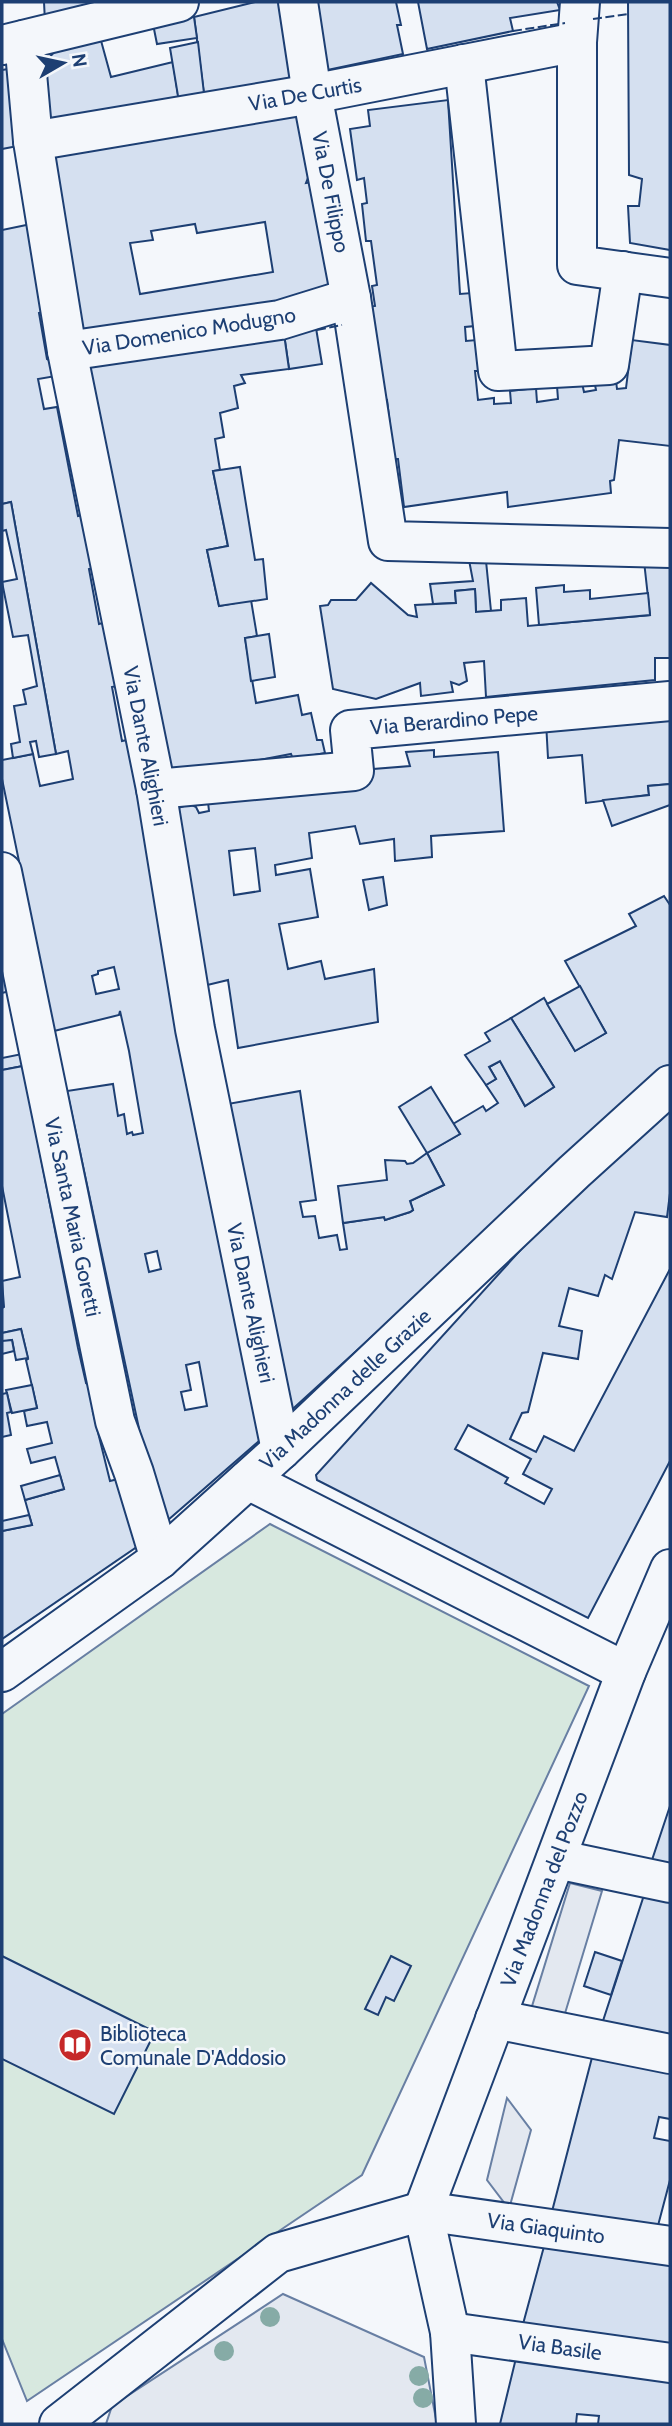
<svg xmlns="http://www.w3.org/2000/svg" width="672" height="2426" viewBox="0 0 672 2426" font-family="Cabin,sans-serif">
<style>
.green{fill:#d7e8df;stroke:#687fa3;stroke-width:2}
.parking{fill:#e3e8f0;stroke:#687fa3;stroke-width:2}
.building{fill:#d5e0f0;stroke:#1d3f73;stroke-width:2;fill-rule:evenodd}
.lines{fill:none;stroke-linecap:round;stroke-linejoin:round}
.street-casing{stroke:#1d3f73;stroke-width:42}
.street{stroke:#f4f7fb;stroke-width:38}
.fence{stroke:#1d3f73;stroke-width:2;stroke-dasharray:9 3.5;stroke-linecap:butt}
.tree{fill:#86aba6}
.labels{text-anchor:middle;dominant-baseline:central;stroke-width:5;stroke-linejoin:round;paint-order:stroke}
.street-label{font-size:21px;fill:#1d3f73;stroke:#f4f7fb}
.poi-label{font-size:21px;fill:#1d3f73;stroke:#f4f7fb;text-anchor:start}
</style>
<rect width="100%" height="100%" fill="#f4f7fb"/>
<path class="green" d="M270 1524 589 1686 362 2175 27 2401 2 2339V1714Z"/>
<g class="parking">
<path d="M570 1883 602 1891 563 2020 529 2016Z"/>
<path d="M507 2098 531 2130 509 2209 487 2180Z"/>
<path d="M283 2294 424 2357 437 2424H106L112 2406Z"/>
</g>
<g class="building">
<path d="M44 2H132L45 22Z"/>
<path d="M255 2H282L296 89 205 102 194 17Z"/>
<path d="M307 2H396L401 25H397L403 54 318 72Z"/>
<path d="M418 2H557L560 10 510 18 513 31 427 49Z"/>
<path d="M628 2H670V250L630 243 628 206H639L642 179 629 175Z"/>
<path d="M194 17 197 38 157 44 153 24Z"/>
<path d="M100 37 111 77 173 62 180 108 51 131 39 69 56 50Z"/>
<path d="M198 42 205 102 180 108 170 48Z"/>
<path d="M8 69 23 145 2 149V70Z"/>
<path d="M448 100 460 294 472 293 475 326 465 327 466 341 477 340 482 371H475L478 400 494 398V404L511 403 510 391 536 388 537 402 558 399 557 386 582 383 584 392 596 390 595 385 616 381 617 389 626 388 632 340 670 345V446L619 440 614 480 610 481 611 493 508 507 507 492 404 507 398 459H394L387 400 381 401 368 307 375 306 372 286 377 285 371 241H366L362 204 367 203 364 178 357 180 350 129 370 126 368 110Z"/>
<path d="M300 112 311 170 306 183 319 181 333 289 274 309 73 339 41 151ZM265 222 273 272 140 294 130 243 153 240 151 231 195 224 197 233Z"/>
<path d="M36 223 50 310 39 313 47 359 53 362 56 376 38 379 44 409 57 407 78 516 83 515 101 567 89 569 99 624 110 621 126 684 112 687 122 741 132 739 266 1435 160 1527 67 1091 113 1084 118 1116 124 1114 127 1134 132 1132 133 1135 143 1133 129 1051 120 1011 119 1015 54 1031 2 779V760L33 754 40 786 73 779 68 751 56 754 11 502 2 504V230ZM114 967 119 989 96 994 92 976 98 974V971ZM157 1251 161 1269 149 1272 145 1254ZM199 1362 207 1406 185 1410 181 1392 191 1390 186 1365Z"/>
<path d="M315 322 322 364 289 369 283 327Z"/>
<path d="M283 327 289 369 241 375 245 383 234 386 238 408 220 413 224 437 215 439 220 470 213 471 228 546 207 550 219 606 251 600 257 636 245 638 256 703 298 695 302 715 311 713 317 740H322L325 753 293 759 291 754 160 779 85 358Z"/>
<path d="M240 467 255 560 263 559 267 599 219 606 207 550 228 546 213 471Z"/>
<path d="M11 502 56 754 39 757 36 741 30 742 33 754 13 758 11 744 20 742 14 706 26 704 23 690 37 686 28 635 13 637 2 582 17 579 6 530 2 531V504Z"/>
<path d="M469 560 486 561 491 611 476 612 475 589 455 591 456 603 433 604 430 584 473 581Z"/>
<path d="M644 561 670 563V658H655V680L486 697 484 661 464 663 467 681 459 685 451 682 453 692 421 696 420 683 376 699 333 689 320 606 328 605 331 600H356L371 583 408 615 417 617 415 605 456 603 455 591 475 589 476 612 501 610V600L526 598 528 626 650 615Z"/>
<path d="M564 585V592L590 590V599L648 593 650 615 539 625 536 588Z"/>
<path d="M269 634 275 677 251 681 245 638Z"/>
<path d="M670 711V784L648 786 649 795 586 803 582 755 548 758 546 722Z"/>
<path d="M434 750V757L498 752 504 831 431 836 432 857 395 861 394 839 360 844 355 826 309 833 312 858 275 865 276 875 310 869 318 917 279 924 288 969 321 961 325 979 374 969 378 1022 238 1048 228 980 199 987 178 808 190 804 196 807 199 813 209 811 208 802 348 771 410 766 406 752ZM255 848 260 891 234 895 229 851Z"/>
<path d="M670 784V805L612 826 603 800 649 795 648 786Z"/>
<path d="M383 877 387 905 369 910 363 880Z"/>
<path d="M664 896 670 905V1065L285 1416 222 1105 300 1091 316 1200 300 1202 303 1217 315 1216 319 1238 337 1235 340 1250 347 1249 343 1223 384 1217 385 1220 410 1212 413 1210 410 1201 444 1185 427 1153 460 1134 453 1124 483 1106 486 1111 498 1103 486 1085 496 1079 489 1067 500 1061 525 1106 554 1087 511 1018 544 998 575 1051 606 1033 565 961 636 926 629 914Z"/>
<path d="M2 962 10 991 2 993Z"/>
<path d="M580 986 606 1033 575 1051 547 1004Z"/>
<path d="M511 1018 554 1087 525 1106 500 1061 489 1067 496 1079 486 1085 465 1055 490 1041 485 1033Z"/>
<path d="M27 1053 23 1066 2 1070V1058Z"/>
<path d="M23 1066 78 1348 86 1383 89 1382 96 1412H93L110 1481 126 1477 141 1544 2 1639V1531L32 1525 25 1500 64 1489 55 1457 31 1463 27 1449 52 1443 47 1422 27 1426 24 1411 37 1408 26 1360 28 1359 21 1329 2 1333V1308L4 1307 2 1281 20 1277 2 1186V1070Z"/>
<path d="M431 1087 460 1134 427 1153 399 1107Z"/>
<path d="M670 1100V1193L667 1217 635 1212 612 1279 605 1275 598 1296 569 1288 559 1326 582 1331 578 1359 543 1353 528 1412 522 1413 510 1439 536 1452 544 1436 574 1451 670 1269V1461L588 1618 317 1480 316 1475 577 1188ZM468 1425 531 1459 523 1474 552 1489 544 1504 505 1483 508 1478 455 1449Z"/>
<path d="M427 1153 444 1185 410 1201 413 1210 410 1212 385 1220 384 1217 343 1223 338 1186 387 1180 385 1160 405 1161 407 1164 413 1163Z"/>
<path d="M21 1329 28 1358 16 1360 12 1340 2 1342V1333Z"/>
<path d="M12 1340 14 1351 2 1354V1341Z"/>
<path d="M32 1385 37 1408 12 1413 6 1390Z"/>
<path d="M7 1393 11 1412 7 1413 11 1435 2 1437V1394Z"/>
<path d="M60 1475 64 1489 25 1500 21 1486Z"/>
<path d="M29 1515 32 1525 2 1531V1521Z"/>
<path d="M670 1806V1873L649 1869Z"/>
<path d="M646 1889 670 1895V2041L601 2027Z"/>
<path d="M595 1952 622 1961 611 1995 584 1986Z"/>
<path d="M2 1956 155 2032 114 2114 2 2059Z"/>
<path d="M391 1956 411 1966 394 2001 386 1997 378 2015 365 2009Z"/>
<path d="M595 2046 670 2064V2119L659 2117 654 2138 670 2141V2180L655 2237 549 2223Z"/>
<path d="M546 2239 670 2257V2357L519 2339Z"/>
<path d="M516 2358 670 2377V2424H598L599 2416 577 2414 576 2424H500Z"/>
</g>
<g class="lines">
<defs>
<g id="street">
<path d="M298 2 312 94 351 298 388 541 670 548"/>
<path d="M580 2 577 42V265L670 278"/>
<path d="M24 40 33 141 67 351 156 789 195 1029 281 1450"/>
<path d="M2 45 179 2"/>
<path d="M464 64 498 371 609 365 623 271"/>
<path d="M33 141 312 94 577 42"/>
<path d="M67 351 280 320 351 298"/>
<path d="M156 789 354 771 350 730 670 701"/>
<path d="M2 872 115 1421 134 1473 160 1559"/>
<path d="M248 1480 626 1672"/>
<path d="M2 1672 160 1559 281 1450 574 1172 670 1085"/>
<path d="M556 1859 670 1883"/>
<path d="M495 2019 670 2054"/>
<path d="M423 2211 626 1672 670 1569"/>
<path d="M423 2211 450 2332 456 2424"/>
<path d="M450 2332 670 2363"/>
<path d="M59 2424 278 2253 423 2211 670 2246"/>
</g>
</defs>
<use href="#street" class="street-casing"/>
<use href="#street" class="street"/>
<g class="fence">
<path d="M593 19 628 14"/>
<path d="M513 31 565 23"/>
<path d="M317 330 342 325"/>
</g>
</g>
<g class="tree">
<circle cx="270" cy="2317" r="10"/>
<circle cx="224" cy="2351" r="10"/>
<circle cx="419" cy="2376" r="10"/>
<circle cx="423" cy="2398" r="10"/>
</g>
<defs>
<symbol id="library-disc" viewBox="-11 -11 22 22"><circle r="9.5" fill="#c62828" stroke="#f4f7fb"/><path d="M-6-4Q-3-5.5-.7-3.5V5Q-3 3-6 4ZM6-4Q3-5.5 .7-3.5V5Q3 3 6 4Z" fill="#fff"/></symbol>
</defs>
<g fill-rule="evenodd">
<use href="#library-disc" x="56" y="2026" width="38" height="38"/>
</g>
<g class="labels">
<g class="street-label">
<text transform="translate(305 94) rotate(-10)">Via De Curtis</text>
<text transform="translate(331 192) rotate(79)">Via De Filippo</text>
<text transform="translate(189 331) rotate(-9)">Via Domenico Modugno</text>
<text transform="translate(454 720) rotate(-5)">Via Berardino Pepe</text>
<text transform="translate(146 746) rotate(79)">Via Dante Alighieri</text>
<text transform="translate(73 1217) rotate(78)">Via Santa Maria Goretti</text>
<text transform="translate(251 1303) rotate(78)">Via Dante Alighieri</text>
<text transform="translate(345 1389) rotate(-43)">Via Madonna delle Grazie</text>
<text transform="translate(544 1889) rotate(-69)">Via Madonna del Pozzo</text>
<text transform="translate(546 2228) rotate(8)">Via Giaquinto</text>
<text transform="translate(560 2347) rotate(8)">Via Basile</text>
</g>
<g class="poi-label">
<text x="100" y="2033">Biblioteca<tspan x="100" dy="24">Comunale D'Addosio</tspan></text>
</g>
</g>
<rect width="672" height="2426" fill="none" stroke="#1d3f73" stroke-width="7"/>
<g transform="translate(63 63) rotate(81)" stroke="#f4f7fb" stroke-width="5" paint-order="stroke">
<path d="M0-5L12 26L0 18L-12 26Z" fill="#1d3f73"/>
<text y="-10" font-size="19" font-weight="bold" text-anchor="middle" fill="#1d3f73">N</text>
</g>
</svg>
